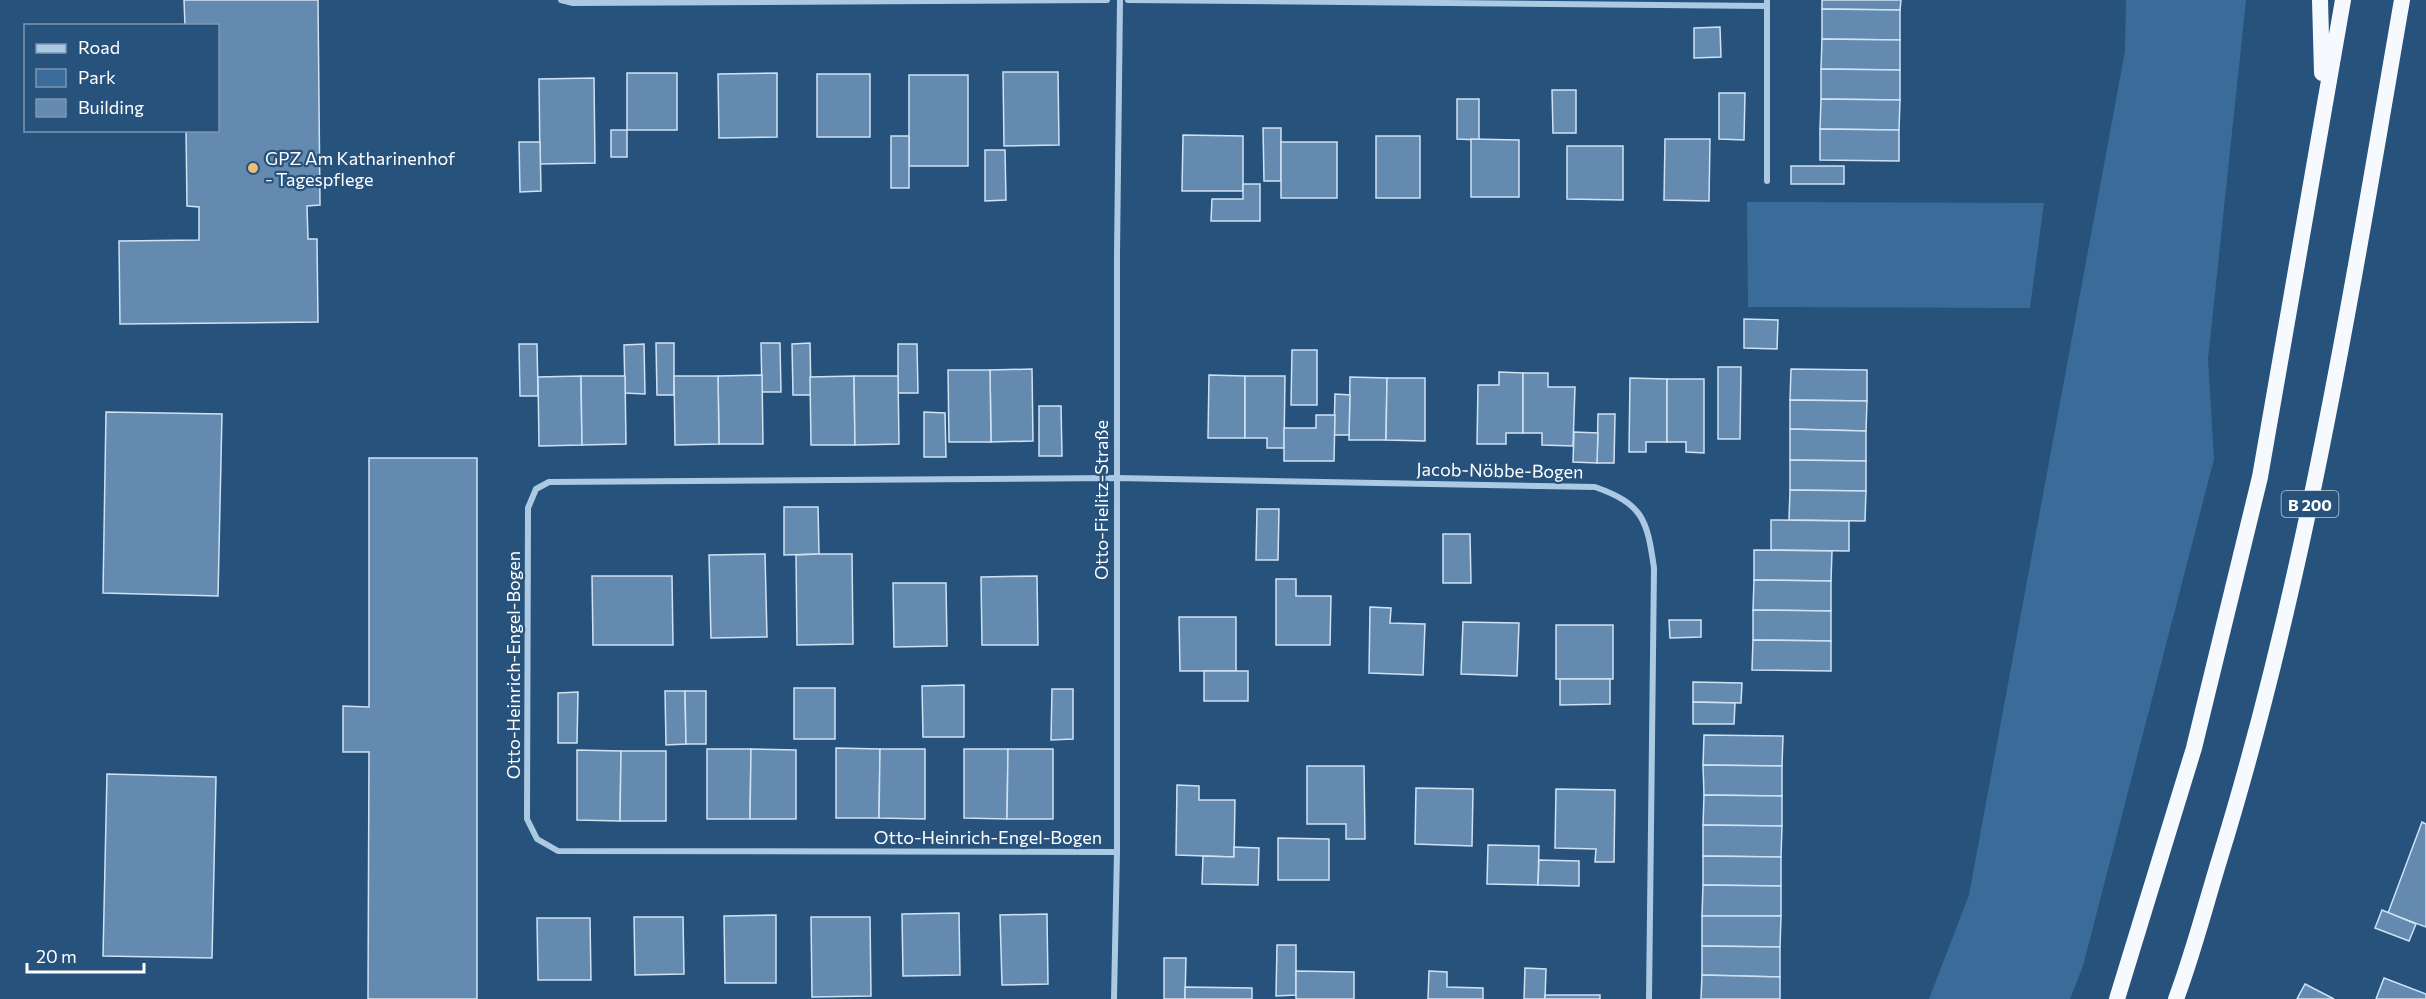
<svg xmlns="http://www.w3.org/2000/svg" width="2426" height="999" viewBox="0 0 2426 999" font-family="Commissioner,sans-serif">
<style>
.green{fill:#3b6c99}
.building{fill:#648baf;stroke:#cfe2f4;stroke-width:1.5}
.lines{fill:none;stroke-linecap:round;stroke-linejoin:round}
.minor{stroke:#acc9e4;stroke-width:6}
.trunk{stroke:#f6fafe;stroke-width:16}
.poi-dot{fill:#ecc073;stroke:#27527c;stroke-width:2}
.labels{text-anchor:middle;dominant-baseline:central;stroke-width:4.5;stroke-linejoin:round;paint-order:stroke}
.shield{fill:#27527c;stroke:#becbd8;stroke-width:1.5}
.shield-label{font-size:16px;font-weight:bold;fill:#fff}
.poi-label{font-size:18px;fill:#fff;stroke:#27527c;text-anchor:start}
.street-label{font-size:18px;fill:#fff;stroke:#27527c}
</style>
<rect width="100%" height="100%" fill="#27527c"/>
<g class="green">
<path d="M2126 0H2246L2208 359 2214 459 2083 966 2070 999H1929L1969 895 2125 51Z"/>
<path d="M1747 202 2044 203 2030 308 1748 307Z"/>
</g>
<g class="building">
<path d="M184 0H318L320 205 307 206 308 239H317L318 322 120 324 119 241 199 240V207L187 206 186 130H218V26H185Z"/>
<path d="M1822 0H1901L1900 10 1822 9Z"/>
<path d="M1822 9 1900 10V40L1822 39Z"/>
<path d="M1720 27 1721 57 1694 58V28Z"/>
<path d="M1822 39 1900 40V70L1821 69Z"/>
<path d="M1821 69 1900 70V100L1821 99Z"/>
<path d="M1003 72H1058L1059 145 1004 146Z"/>
<rect x="627" y="73" width="50" height="57"/>
<path d="M777 73V137L719 138 718 74Z"/>
<rect x="817" y="74" width="53" height="63"/>
<rect x="909" y="75" width="59" height="91"/>
<path d="M594 78 595 163 540 164 539 79Z"/>
<path d="M1552 90H1576V133H1553Z"/>
<path d="M1719 93H1745L1744 140 1719 139Z"/>
<path d="M1457 99H1479V140L1457 139Z"/>
<path d="M1821 99 1900 100 1899 130 1820 129Z"/>
<path d="M1263 128H1281V181H1264Z"/>
<path d="M1820 129 1899 130V161L1820 160Z"/>
<rect x="611" y="130" width="16" height="27"/>
<path d="M1183 135 1243 136V191H1182Z"/>
<rect x="891" y="136" width="18" height="52"/>
<rect x="1376" y="136" width="44" height="62"/>
<path d="M1471 139 1519 140V197H1471Z"/>
<path d="M1665 139H1710L1709 201 1664 200Z"/>
<path d="M519 142H540L541 191 520 192Z"/>
<rect x="1281" y="142" width="56" height="56"/>
<path d="M1567 146H1623V200L1567 199Z"/>
<path d="M985 150H1005L1006 200 985 201Z"/>
<rect x="1791" y="166" width="53" height="18"/>
<path d="M1243 184H1260V221H1211L1212 199H1243Z"/>
<path d="M1744 319 1778 320 1777 349 1744 348Z"/>
<path d="M656 343H674V395H657Z"/>
<path d="M761 343H780L781 392H762Z"/>
<path d="M810 343 811 395H793L792 344Z"/>
<path d="M519 344H537L538 396H520Z"/>
<path d="M644 344 645 394 625 393 624 345Z"/>
<path d="M898 344H917L918 393H898Z"/>
<path d="M1292 350H1317V405H1291Z"/>
<path d="M1718 367H1741L1740 439H1718Z"/>
<path d="M1032 369 1033 441 991 442 990 370Z"/>
<path d="M1791 369 1867 370V401L1790 400Z"/>
<path d="M948 370H990L991 442H949Z"/>
<path d="M1499 372 1523 373V433H1506V444H1477L1478 385H1499Z"/>
<path d="M1523 373H1548V387H1575L1573 446 1542 445V433H1523Z"/>
<path d="M762 375 763 444H719L718 376Z"/>
<path d="M1209 375 1245 376V438H1208Z"/>
<path d="M581 376 582 445 539 446 538 377Z"/>
<path d="M581 376H625L626 444 582 445Z"/>
<path d="M674 376H718L719 444 675 445Z"/>
<path d="M854 376 855 445H811L810 377Z"/>
<path d="M854 376H898L899 444 855 445Z"/>
<path d="M1245 376H1285L1284 448H1267V438H1245Z"/>
<path d="M1350 377 1387 378 1386 440H1349Z"/>
<path d="M1387 378H1425V441L1386 440Z"/>
<path d="M1630 378 1667 379V442H1646V452H1629Z"/>
<path d="M1667 379H1704V453L1686 452V442H1667Z"/>
<path d="M1335 394 1350 395 1349 435H1334Z"/>
<path d="M1790 400 1867 401 1866 431 1790 429Z"/>
<path d="M1039 406H1061L1062 456H1039Z"/>
<path d="M106 412 222 414 218 596 103 593Z"/>
<path d="M924 412 945 413 946 457H924Z"/>
<path d="M1598 414H1615L1614 463H1597Z"/>
<path d="M1316 415H1335L1334 461H1284V428H1316Z"/>
<path d="M1790 429 1866 431V461L1790 460Z"/>
<path d="M1574 432 1598 433 1597 463 1573 462Z"/>
<path d="M369 458H477V999H368L369 752H343V706L369 707Z"/>
<path d="M1790 460 1866 461V491L1790 490Z"/>
<path d="M1790 490 1866 491 1865 521 1789 520Z"/>
<path d="M784 507H818L819 554 784 555Z"/>
<path d="M1257 509H1279L1278 560H1256Z"/>
<path d="M1771 520 1849 521V551L1771 550Z"/>
<path d="M1443 534H1470L1471 583H1443Z"/>
<path d="M1754 550 1832 551 1831 581 1754 580Z"/>
<path d="M765 554 767 637 711 638 709 555Z"/>
<path d="M819 554H852L853 644 797 645 796 555Z"/>
<path d="M592 576H672L673 645H593Z"/>
<path d="M1037 576 1038 645H982L981 577Z"/>
<path d="M1276 579H1296V596H1331L1330 645H1276Z"/>
<path d="M1754 580 1831 581V611L1753 610Z"/>
<path d="M893 583H946L947 646 894 647Z"/>
<path d="M1370 607 1391 608 1390 623 1425 624 1423 675 1369 673Z"/>
<path d="M1753 610 1831 611V641L1753 640Z"/>
<path d="M1179 617H1236V671H1180Z"/>
<path d="M1669 620H1701V637L1670 638Z"/>
<path d="M1463 622 1519 623 1517 676 1461 674Z"/>
<rect x="1556" y="625" width="57" height="54"/>
<path d="M1753 640 1831 641V671L1752 670Z"/>
<rect x="1204" y="671" width="44" height="30"/>
<path d="M1560 679H1610V704L1560 705Z"/>
<path d="M1693 682 1742 683 1741 703 1693 702Z"/>
<path d="M964 685V737H923L922 686Z"/>
<rect x="794" y="688" width="41" height="51"/>
<path d="M1052 689H1073V739L1051 740Z"/>
<path d="M665 691H685L686 744 666 745Z"/>
<path d="M685 691H706V744H686Z"/>
<path d="M578 692 577 743H558V693Z"/>
<path d="M1693 702 1735 703 1734 724H1693Z"/>
<path d="M1704 735 1783 736 1782 766 1703 765Z"/>
<path d="M836 748 880 749 879 818H836Z"/>
<path d="M707 749H751L750 819H707Z"/>
<path d="M751 749 796 750V819H750Z"/>
<path d="M880 749H925V819L879 818Z"/>
<path d="M964 749H1008L1007 819 964 818Z"/>
<path d="M1008 749H1053V819H1007Z"/>
<path d="M577 750 621 751 620 821 577 820Z"/>
<path d="M621 751H666V821H620Z"/>
<path d="M1703 765 1782 766V796L1704 795Z"/>
<path d="M1307 766H1364L1365 839H1346V824H1307Z"/>
<path d="M107 774 216 777 212 958 103 956Z"/>
<path d="M1177 785 1199 786V800H1235L1234 857 1176 855Z"/>
<path d="M1416 788 1473 789 1472 846 1415 844Z"/>
<path d="M1556 789 1615 790 1614 862H1595L1596 849 1555 848Z"/>
<path d="M1704 795 1782 796V826L1703 825Z"/>
<path d="M2422 822 2426 824V927L2388 913Z"/>
<path d="M1703 825 1782 826 1781 857 1703 856Z"/>
<path d="M1278 838 1329 839V880H1278Z"/>
<path d="M1488 845 1539 846 1538 885 1487 884Z"/>
<path d="M1234 847 1259 848 1258 885 1202 884 1203 856 1234 857Z"/>
<path d="M1703 856 1781 857V886L1703 885Z"/>
<path d="M1539 860 1579 861V886L1538 885Z"/>
<path d="M1703 885 1781 886V916H1702Z"/>
<path d="M2382 910 2416 924 2409 941 2375 928Z"/>
<path d="M959 913 960 975 903 976 902 914Z"/>
<path d="M1047 914 1048 984 1002 985 1000 915Z"/>
<path d="M776 915V983H725L724 916Z"/>
<path d="M1702 916H1781L1780 947 1702 946Z"/>
<path d="M634 917H683L684 974 635 975Z"/>
<path d="M811 917H870L871 996 812 997Z"/>
<path d="M537 918H590L591 980H538Z"/>
<path d="M1277 945H1296V995L1276 996Z"/>
<path d="M1702 946 1780 947V977L1702 975Z"/>
<path d="M1164 958H1186L1185 999H1164Z"/>
<path d="M1525 968 1546 969 1545 999H1524Z"/>
<path d="M1296 971 1354 972V999H1296Z"/>
<path d="M1429 971 1447 972V987L1483 988V999H1428Z"/>
<path d="M1702 975 1780 977V999H1701Z"/>
<path d="M2384 978 2426 994V999H2376Z"/>
<path d="M2305 984 2334 999H2297Z"/>
<path d="M1185 987 1252 988V999H1185Z"/>
<rect x="1545" y="995" width="55" height="4"/>
</g>
<g class="lines">
<g class="minor">
<path d="M561 0 573 3 1107 0"/>
<path d="M1128 0 1766 6"/>
<path d="M1767 0V181"/>
<path d="M1117 852 558 851 537 839 527 819 528 508 536 489 549 482 1116 478 1595 487C1643 504 1647 519 1654 568L1649 999"/>
<path d="M1114 999 1117 852V254L1120 0"/>
</g>
<g class="trunk">
<path d="M2320 0 2322 73"/>
<path d="M2117 999 2194 748 2260 477 2343 0"/>
<path d="M2176 999C2193 954 2205 907 2219 861 2306 580 2352 289 2402 0"/>
</g>
</g>
<circle class="poi-dot" cx="253" cy="168" r="6"/>
<g class="labels">
<rect class="shield" x="2281.5" y="491" width="57" height="26" rx="4.5"/>
<g class="shield-label">
<text x="2310" y="504">B 200</text>
</g>
<g class="poi-label">
<text x="265" y="158">GPZ Am Katharinenhof<tspan x="265" dy="21">- Tagespflege</tspan></text>
</g>
<g class="street-label">
<text transform="translate(1500 470) rotate(1)">Jacob-Nöbbe-Bogen</text>
<text transform="translate(1101 500) rotate(-90)">Otto-Fielitz-Straße</text>
<text transform="translate(513 665) rotate(-90)">Otto-Heinrich-Engel-Bogen</text>
<text x="988" y="837">Otto-Heinrich-Engel-Bogen</text>
</g>
</g>
<rect x="24" y="24" width="195" height="108" fill="#27527c" stroke="#7d97b0" stroke-width="1.5"/>
<rect x="36" y="44" width="30" height="9" fill="#acc9e4" stroke="#7d97b0" stroke-width="1.5"/>
<text x="78" y="54" font-size="18" fill="#ffffff">Road</text>
<rect x="36" y="69" width="30" height="18" fill="#3b6c99" stroke="#7d97b0" stroke-width="1.5"/>
<text x="78" y="84" font-size="18" fill="#ffffff">Park</text>
<rect x="36" y="99" width="30" height="18" fill="#648baf" stroke="#7d97b0" stroke-width="1.5"/>
<text x="78" y="114" font-size="18" fill="#ffffff">Building</text>
<path d="M27 963v9h117v-9" fill="none" stroke="#ffffff" stroke-width="3"/>
<text x="36" y="963" font-size="18" fill="#ffffff" stroke="#27527c" stroke-width="4.5" paint-order="stroke">20 m</text>
</svg>
